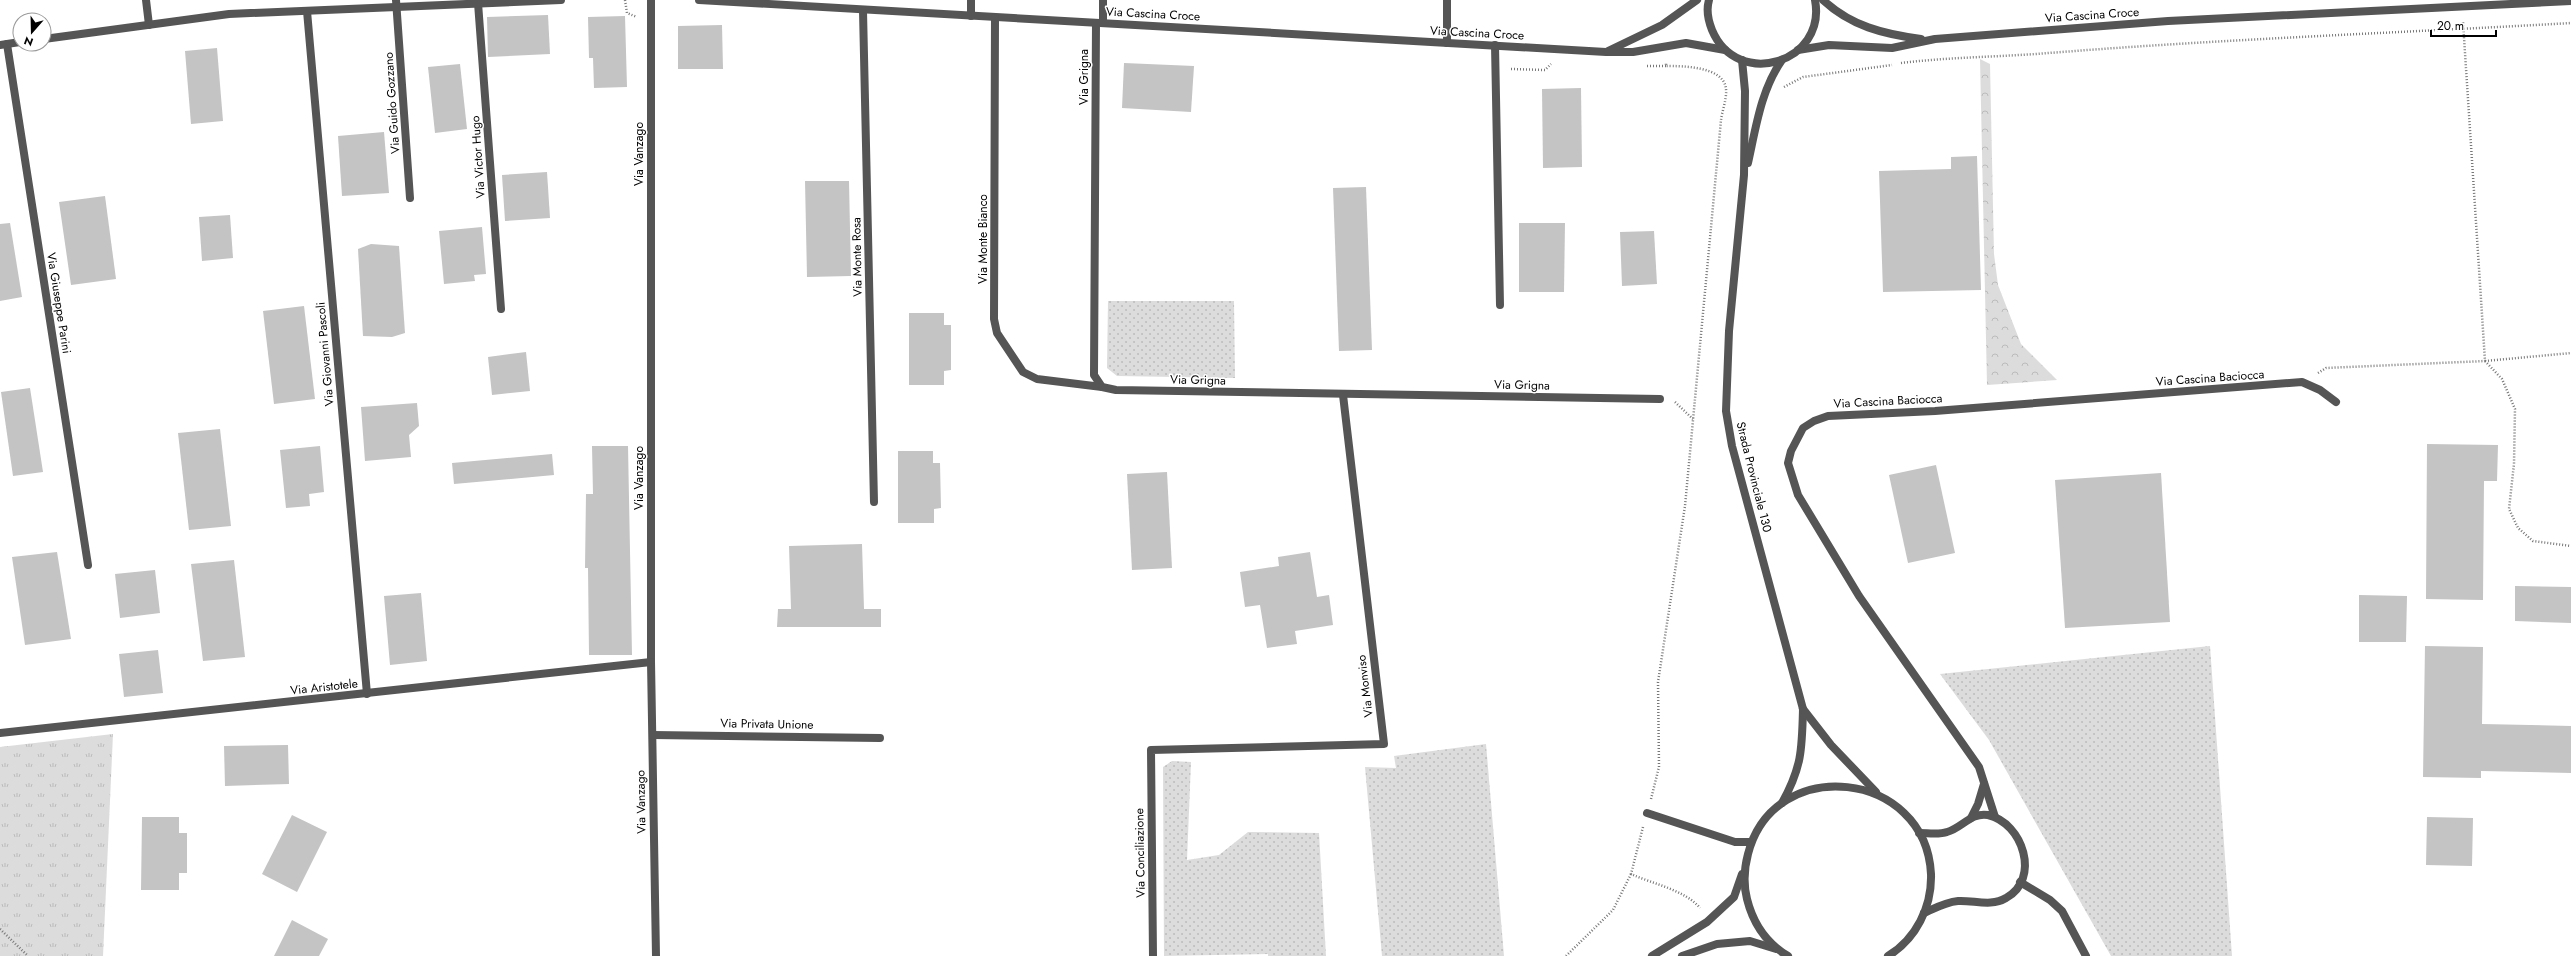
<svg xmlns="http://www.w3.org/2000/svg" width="2571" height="956" viewBox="0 0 2571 956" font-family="Jost,sans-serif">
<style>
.grass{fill:url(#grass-dots)}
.forest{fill:url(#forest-crowns)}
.park{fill:url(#park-tufts)}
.building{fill:#c4c4c4}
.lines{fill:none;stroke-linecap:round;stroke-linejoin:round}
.path{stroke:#777;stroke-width:2.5;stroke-dasharray:1 2;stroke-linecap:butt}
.service{stroke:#555;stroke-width:8}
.minor{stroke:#555;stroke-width:8}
.tertiary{stroke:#555;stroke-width:8}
.labels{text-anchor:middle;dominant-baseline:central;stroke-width:3;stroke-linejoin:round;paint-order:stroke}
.street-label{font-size:12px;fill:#000;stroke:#fff}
</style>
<defs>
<pattern id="grass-dots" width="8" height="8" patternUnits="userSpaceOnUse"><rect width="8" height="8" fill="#dcdcdc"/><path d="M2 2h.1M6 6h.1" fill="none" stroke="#bbb" stroke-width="1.8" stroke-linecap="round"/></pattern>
<pattern id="forest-crowns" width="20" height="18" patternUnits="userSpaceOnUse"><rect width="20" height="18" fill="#dcdcdc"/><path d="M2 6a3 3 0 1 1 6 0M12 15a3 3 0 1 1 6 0" fill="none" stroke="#bbb"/></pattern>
<pattern id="park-tufts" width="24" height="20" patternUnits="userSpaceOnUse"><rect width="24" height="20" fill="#dcdcdc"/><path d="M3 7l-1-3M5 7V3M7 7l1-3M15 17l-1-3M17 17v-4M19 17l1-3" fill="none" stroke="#bbb"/></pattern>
</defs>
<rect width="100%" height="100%" fill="#fff"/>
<g class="grass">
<path d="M1108 301H1234L1235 378 1117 376 1107 368Z"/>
<path d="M2210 646 2232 956H2111L1989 740 1940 674Z"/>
<path d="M1486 744 1504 956H1382L1365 767 1396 768 1394 756Z"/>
<path d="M1172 761 1191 762 1187 860 1219 855 1248 832 1319 833 1326 956H1268V954L1164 956 1163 767Z"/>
</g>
<path class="forest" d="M1980 59 1990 64 1994 254 1998 285 2021 344 2057 380 1987 385Z"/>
<path class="park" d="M113 734 103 956H0V747Z"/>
<g class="building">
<path d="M548 15 550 54 488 57 487 17Z"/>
<path d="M625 16 627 87 594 88 593 58H589L588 17Z"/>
<path d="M722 25 723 69H678V26Z"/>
<path d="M217 48 223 121 191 124 185 51Z"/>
<path d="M1124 63 1194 66 1191 112 1122 108Z"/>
<path d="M460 64 467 129 435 133 428 67Z"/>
<path d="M1581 88 1582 167 1543 168 1542 89Z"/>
<path d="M384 132 389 193 342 196 338 136Z"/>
<path d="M1977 156 1981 290 1883 292 1879 171 1951 169V157Z"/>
<path d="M547 172 550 218 505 221 502 175Z"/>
<path d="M805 181H849L851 276 807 277Z"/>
<path d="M1366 187 1372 350 1339 351 1333 188Z"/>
<path d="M105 196 116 279 71 285 59 202Z"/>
<path d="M230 215 233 258 202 261 199 217Z"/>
<path d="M10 223 22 297 0 301V224Z"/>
<path d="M1519 223H1565L1564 292H1519Z"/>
<path d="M482 227 486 274 474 275 475 281 444 284 439 231Z"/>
<path d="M1654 231 1657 284 1622 286 1620 232Z"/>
<path d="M371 244 399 246 405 333 392 337 363 336 358 249Z"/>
<path d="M304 306 315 399 274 404 263 311Z"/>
<path d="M909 313H944V325H951V370L944 371V385H909Z"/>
<path d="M526 352 530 391 492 395 488 357Z"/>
<path d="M30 388 43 472 13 476 1 392Z"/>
<path d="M417 403 419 426 409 435 411 457 365 461 361 407Z"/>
<path d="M220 429 231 526 189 530 178 433Z"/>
<path d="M2427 444 2498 445 2497 481H2484L2483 600 2426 599Z"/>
<path d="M320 446 324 492 309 494 310 506 286 508 280 450Z"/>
<path d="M592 446H628L632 655H589L588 568H585L586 494H593Z"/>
<path d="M898 451H933V463H940L941 508 934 509V523H898Z"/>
<path d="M552 454 554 475 454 484 452 463Z"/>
<path d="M1936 465 1955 553 1908 563 1889 475Z"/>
<path d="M1167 472 1172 568 1132 570 1127 474Z"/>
<path d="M2161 473 2170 622 2065 628 2055 480Z"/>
<path d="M862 544 864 609H881V627H777L778 609H791L789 546Z"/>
<path d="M57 552 71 639 25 645 12 557Z"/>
<path d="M1310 552 1317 597 1329 595 1333 625 1295 631 1297 644 1267 648 1260 605 1245 607 1240 572 1279 566 1278 557Z"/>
<path d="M234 560 245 657 203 661 191 564Z"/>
<path d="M155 570 160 613 120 618 115 574Z"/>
<path d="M2515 586 2571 587V623L2515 621Z"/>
<path d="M421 593 427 661 390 665 384 596Z"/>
<path d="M2359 595 2407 596 2406 642H2359Z"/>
<path d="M2425 646 2483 647 2482 724 2571 726V773L2481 771V778L2423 777Z"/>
<path d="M158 650 163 693 124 697 119 654Z"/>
<path d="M288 745 289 784 225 786 224 746Z"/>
<path d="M292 815 327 832 297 892 262 874Z"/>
<path d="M142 817H179V833H187V873H179V890H141Z"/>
<path d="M2427 817 2473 818 2472 866 2426 865Z"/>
<path d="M292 920 328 939 319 956H274Z"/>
</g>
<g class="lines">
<g class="path">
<path d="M625 0 627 13 637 17"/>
<path d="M1901 63C1950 57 2000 57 2049 53 2223 39 2397 33 2571 23"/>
<path d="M1647 66H1666"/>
<path d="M1511 69 1545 70 1551 64"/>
<path d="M1784 87 1803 77 1892 65"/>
<path d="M2485 361 2502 379 2515 409 2514 464 2509 509 2518 528 2533 541 2571 546"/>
<path d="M2485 361 2571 353"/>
<path d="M2318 373 2326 368 2485 361 2463 22"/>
<path d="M1675 402 1693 419"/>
<path d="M1651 799 1659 767 1658 682 1685 506 1721 120C1722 111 1727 99 1726 89 1724 66 1682 66 1666 66V62"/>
<path d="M1643 827 1631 874C1653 884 1685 890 1700 908"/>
<path d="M0 929 28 956"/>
<path d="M1566 956 1613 910 1631 874"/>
</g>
<g class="service">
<path d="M1447 43V0"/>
<path d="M1495 45 1500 305"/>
<path d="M1647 813 1735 842H1751"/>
</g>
<g class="minor">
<path d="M146 0 149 25"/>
<path d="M396 0 410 198"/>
<path d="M651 0V662L656 956"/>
<path d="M699 0 1606 52H1633L1686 43 1725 50"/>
<path d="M971 0V16"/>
<path d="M1823 0C1851 26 1883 34 1921 39"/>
<path d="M478 3 501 309"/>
<path d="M307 11 367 694"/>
<path d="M863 11 874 502"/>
<path d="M995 18 994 319 997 333 1023 372 1037 379 1102 387"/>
<path d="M1096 23 1094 375 1102 387 1116 390 1660 399"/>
<path d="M1103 23V0"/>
<path d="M44 39 229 14 561 0"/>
<path d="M7 44 88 565"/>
<path d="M0 45 20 42"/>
<path d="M1798 50 1829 45 1892 48 1935 39 2168 21 2571 1"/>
<path d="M1608 51 1662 25 1697 0"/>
<path d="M0 733 651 662"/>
<path d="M653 735 880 738"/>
<path d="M1995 817 1979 767 1859 596 1798 495 1788 463 1791 451 1803 428 1814 421 1828 416 1935 411 2302 382 2320 390 2336 402"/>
<path d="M1971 818 1978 804 1984 784"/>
<path d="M1919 833C1928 833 1939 835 1947 832 1962 828 1971 812 1988 815 2023 823 2041 879 2006 898 1991 907 1974 900 1958 901 1946 902 1935 908 1924 913"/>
<path d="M2020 882 2050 900 2062 911 2086 956"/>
<path d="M1153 956 1151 750 1384 744 1343 395"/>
</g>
<g class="tertiary">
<path d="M1709 0C1706 10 1708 20 1712 30 1737 90 1827 63 1815 0"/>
<path d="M1742 60 1745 91 1744 175 1729 331 1726 411 1732 446 1803 709C1802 749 1802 767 1782 803"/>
<path d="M1748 163C1756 127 1761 90 1782 60"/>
<path d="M1803 709 1831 745 1876 792"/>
<path d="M1652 956 1707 922 1734 897 1742 874"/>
<path d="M1682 956 1717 944 1750 941 1776 949"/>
<path d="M1788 956C1766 943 1753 923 1747 899 1743 883 1744 869 1748 854 1774 753 1926 770 1931 874 1932 907 1916 939 1888 956"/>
</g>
</g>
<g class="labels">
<g class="street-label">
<text transform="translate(1153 14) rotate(3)">Via Cascina Croce</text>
<text transform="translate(2092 15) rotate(-4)">Via Cascina Croce</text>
<text transform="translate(1477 33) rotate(3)">Via Cascina Croce</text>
<text transform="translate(1084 77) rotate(-90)">Via Grigna</text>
<text transform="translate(392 103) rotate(-94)">Via Guido Gozzano</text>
<text transform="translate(639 154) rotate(-90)">Via Vanzago</text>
<text transform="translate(478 157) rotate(-94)">Via Victor Hugo</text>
<text transform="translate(983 239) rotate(-90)">Via Monte Bianco</text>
<text transform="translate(857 257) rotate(-91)">Via Monte Rosa</text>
<text transform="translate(59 303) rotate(81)">Via Giuseppe Parini</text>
<text transform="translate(325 354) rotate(-95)">Via Giovanni Pascoli</text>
<text transform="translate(2210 378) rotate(-4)">Via Cascina Baciocca</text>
<text transform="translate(1198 380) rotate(1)">Via Grigna</text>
<text transform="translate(1522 385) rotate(1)">Via Grigna</text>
<text transform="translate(1888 401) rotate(-3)">Via Cascina Baciocca</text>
<text transform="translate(1754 477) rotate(76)">Strada Provinciale 130</text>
<text transform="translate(639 478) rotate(-90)">Via Vanzago</text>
<text transform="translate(1365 686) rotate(-97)">Via Monviso</text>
<text transform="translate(324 687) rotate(-6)">Via Aristotele</text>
<text transform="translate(767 724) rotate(1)">Via Privata Unione</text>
<text transform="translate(641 802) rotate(-91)">Via Vanzago</text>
<text transform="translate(1140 853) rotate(-91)">Via Conciliazione</text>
</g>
</g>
<g transform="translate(32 32) rotate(200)"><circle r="19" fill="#ffffff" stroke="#999999"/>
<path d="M0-3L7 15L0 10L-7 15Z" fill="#000000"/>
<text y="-6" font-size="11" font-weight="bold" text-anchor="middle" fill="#000000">N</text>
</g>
<path d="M2431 30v6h65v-6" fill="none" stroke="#000000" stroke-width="2"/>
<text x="2437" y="30" font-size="12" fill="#000000" stroke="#ffffff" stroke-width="3" paint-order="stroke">20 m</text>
</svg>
